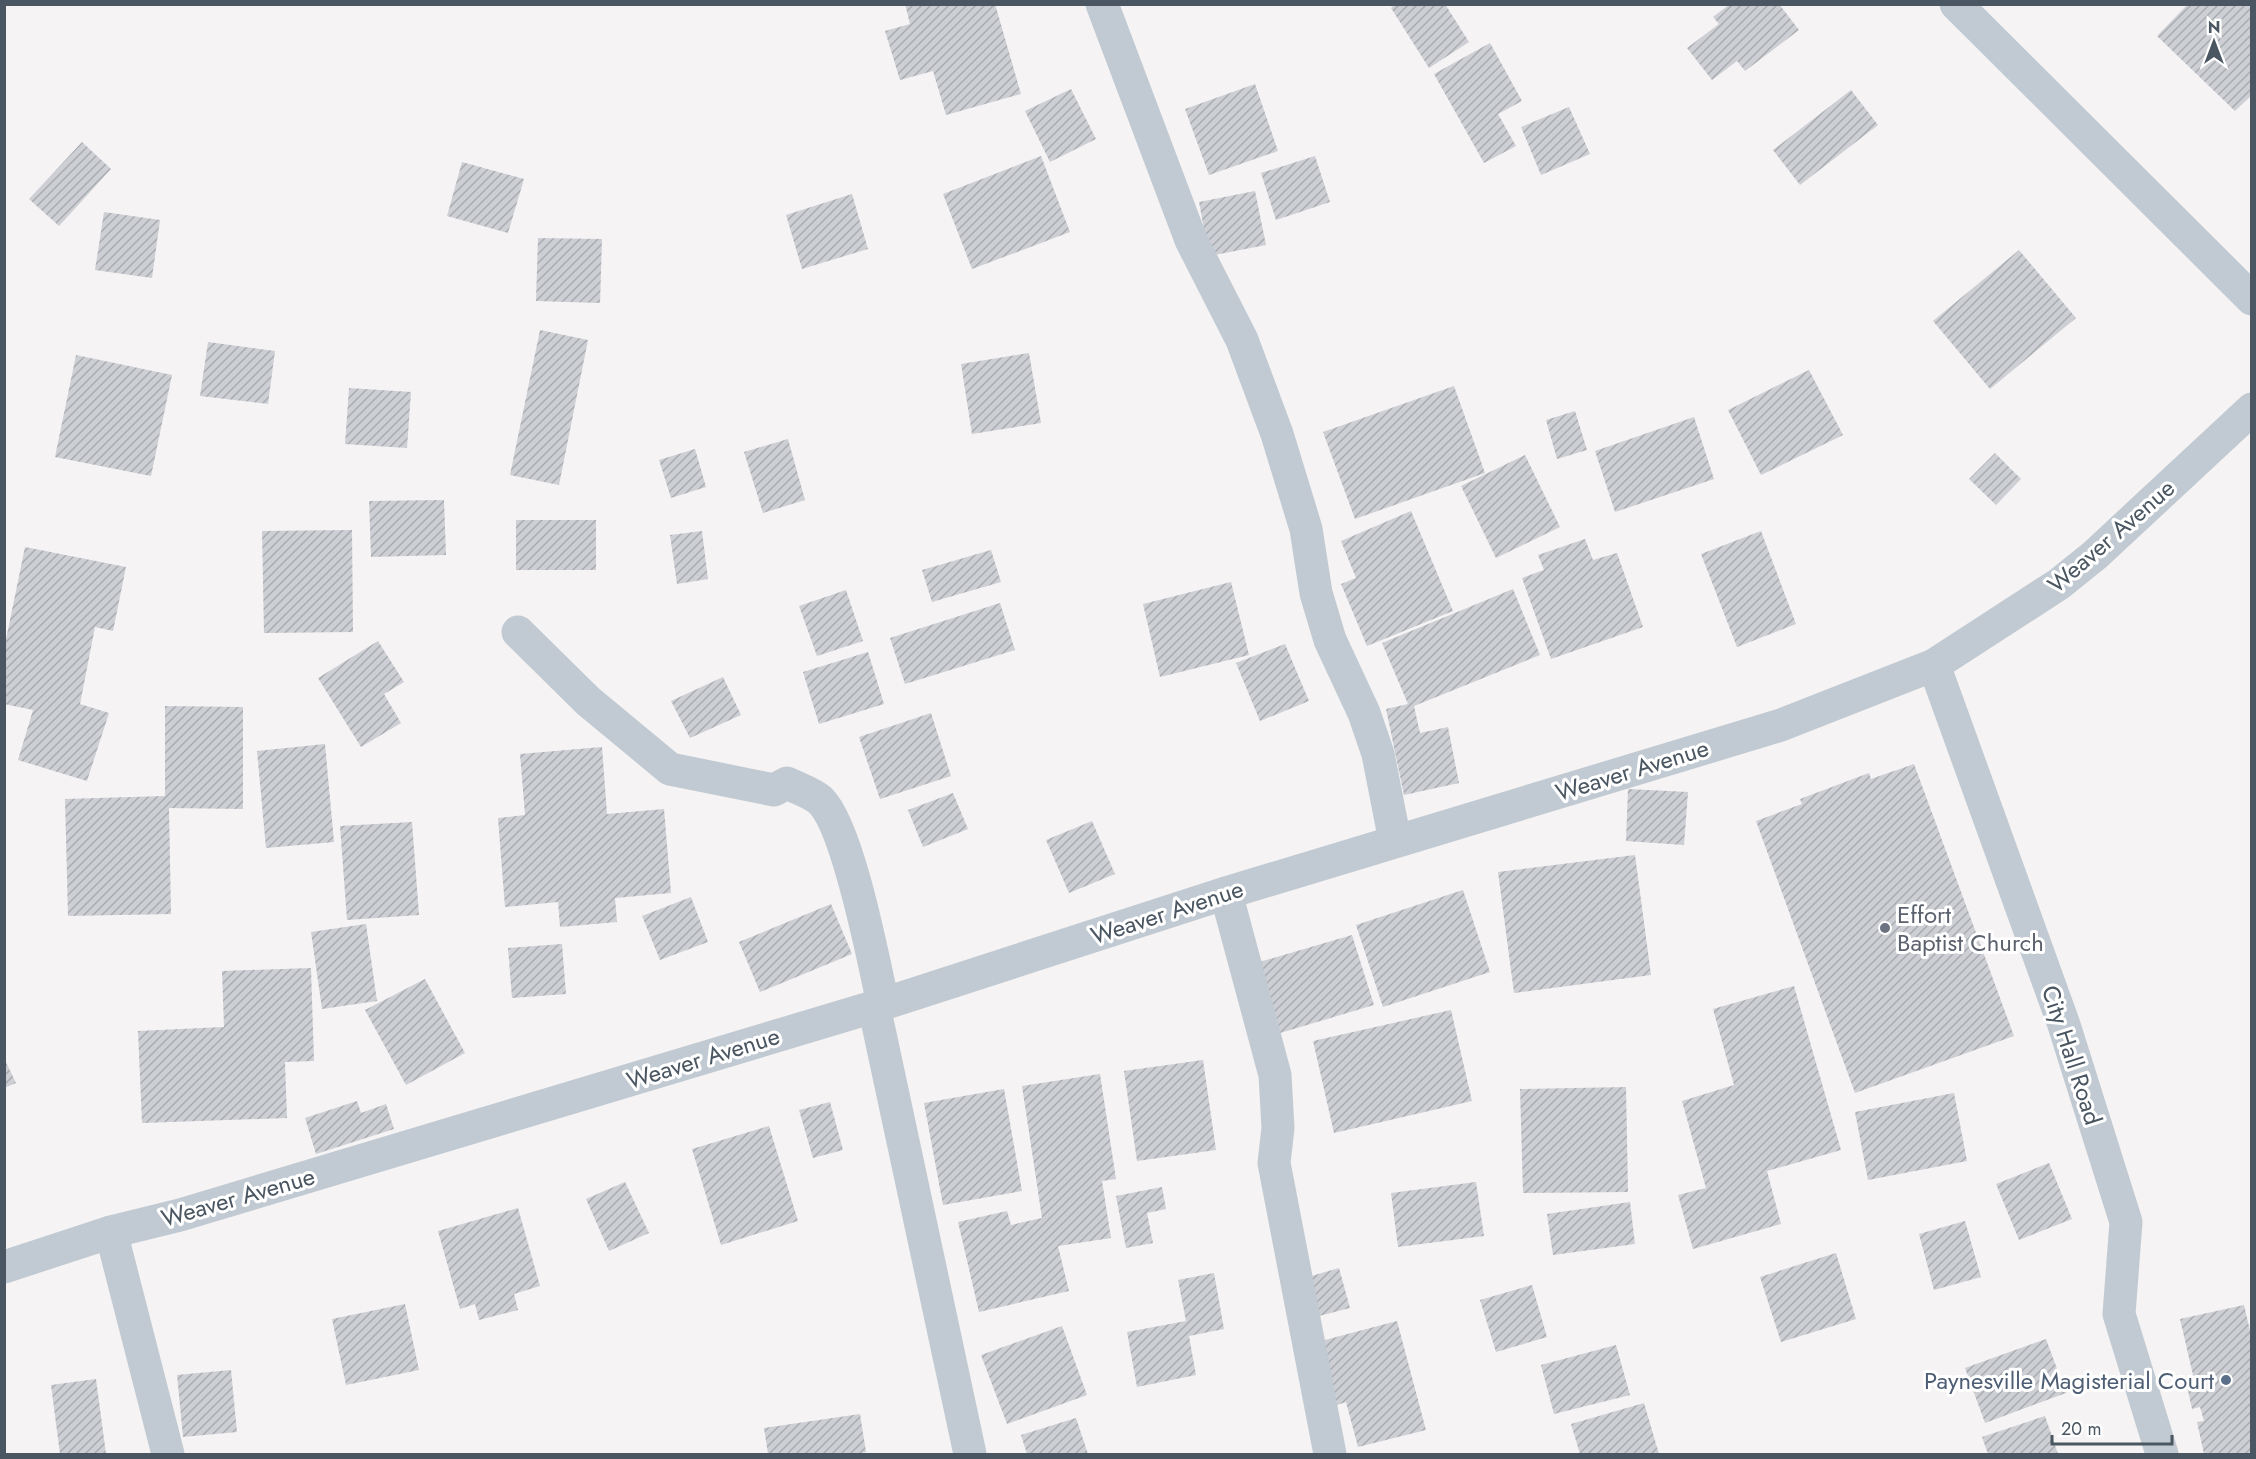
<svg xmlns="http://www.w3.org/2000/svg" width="2256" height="1459" viewBox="0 0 2256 1459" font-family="Jost,sans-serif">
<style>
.building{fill:url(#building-hatch)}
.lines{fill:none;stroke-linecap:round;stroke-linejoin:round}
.minor{stroke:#c1cad2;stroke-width:33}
.tertiary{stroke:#c1cad2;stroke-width:33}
.worship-dot{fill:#6b7280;stroke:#fff;stroke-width:2}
.service-dot{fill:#5c6f8a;stroke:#fff;stroke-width:2}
.labels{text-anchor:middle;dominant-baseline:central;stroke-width:6;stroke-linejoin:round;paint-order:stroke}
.street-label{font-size:24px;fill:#4a5661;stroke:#fff}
.worship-label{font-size:24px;fill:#5b616d;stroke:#fff;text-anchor:start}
.service-label{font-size:24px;fill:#4e5e75;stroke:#fff;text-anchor:end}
</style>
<defs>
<pattern id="building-hatch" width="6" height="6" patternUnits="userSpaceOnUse" patternTransform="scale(1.5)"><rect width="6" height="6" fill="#cdcfd5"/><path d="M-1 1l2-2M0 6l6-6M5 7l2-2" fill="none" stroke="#a8abb0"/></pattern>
</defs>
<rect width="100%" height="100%" fill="#f5f3f3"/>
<g class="building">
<path d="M905 4H995L1021 94 946 115 933 71 900 80 885 31 910 24Z"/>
<path d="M1396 4H1445L1469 42 1429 68 1391 8Z"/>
<path d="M1730 4H1779L1799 30 1745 71 1737 61 1712 80 1687 48 1719 24 1713 17Z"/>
<path d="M2188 4H2252V95L2235 111 2157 36Z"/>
<path d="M1490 43 1522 101 1498 114 1516 146 1484 163 1434 74Z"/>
<path d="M1255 84 1278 151 1209 175 1185 109Z"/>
<path d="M1071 89 1096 139 1050 162 1025 111Z"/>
<path d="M1851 90 1878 125 1800 185 1773 150Z"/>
<path d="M1569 107 1590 154 1541 175 1521 127Z"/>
<path d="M82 142 111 169 59 226 29 199Z"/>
<path d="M1041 156 1070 232 972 269 943 194Z"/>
<path d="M1315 156 1330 202 1276 220 1261 173Z"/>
<path d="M462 162 524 179 508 233 447 216Z"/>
<path d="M1255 191 1266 245 1209 256 1199 202Z"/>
<path d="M852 194 868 249 802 269 786 215Z"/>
<path d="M104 212 160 220 152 278 95 270Z"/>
<path d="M538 238 602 239 600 303 536 301Z"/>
<path d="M2019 250 2076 318 1990 389 1933 321Z"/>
<path d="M540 330 588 340 559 485 510 475Z"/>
<path d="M208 342 275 351 268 404 200 396Z"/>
<path d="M1029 353 1041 423 972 434 961 364Z"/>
<path d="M76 355 172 375 151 476 55 457Z"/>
<path d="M1809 370 1843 435 1761 475 1728 410Z"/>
<path d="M1454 386 1485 473 1355 519 1323 432Z"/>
<path d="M349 388 411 392 407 448 345 444Z"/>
<path d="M1575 411 1587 450 1557 459 1546 420Z"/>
<path d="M1694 417 1714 479 1615 512 1595 451Z"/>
<path d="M788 439 805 500 763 513 744 452Z"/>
<path d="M695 449 706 487 671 498 659 460Z"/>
<path d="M1995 453 2021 479 1996 505 1969 479Z"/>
<path d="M1525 455 1560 527 1496 558 1461 486Z"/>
<path d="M444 500 446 555 371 557 369 501Z"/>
<path d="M1411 511 1453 611 1367 646 1341 584 1356 578 1341 541Z"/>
<rect x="516" y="520" width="80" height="50"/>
<path d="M352 530 353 632 264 633 262 531Z"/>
<path d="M702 531 708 579 677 584 670 535Z"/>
<path d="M1761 531 1796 624 1737 647 1701 554Z"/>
<path d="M1585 539 1593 560 1617 553 1643 627 1551 659 1522 578 1544 570 1538 555Z"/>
<path d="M25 547 126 567 113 631 95 627 80 704 109 713 87 781 18 760 33 710 4 704V649Z"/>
<path d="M991 550 1001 582 932 602 922 570Z"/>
<path d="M1231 582 1249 655 1160 677 1143 604Z"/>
<path d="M1513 589 1540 655 1414 706 1420 733 1448 727 1459 783 1404 795 1386 709 1408 704 1382 643Z"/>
<path d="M846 590 863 641 817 656 799 606Z"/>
<path d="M1000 603 1015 650 905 684 890 638Z"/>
<path d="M378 641 404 682 384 694 401 723 361 747 318 678Z"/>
<path d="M1285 644 1309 701 1260 721 1236 663Z"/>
<path d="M868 652 884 704 819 724 803 672Z"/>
<path d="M723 677 741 715 690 738 671 701Z"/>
<path d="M165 706 243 707V809L169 808 171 914 68 916 65 799 165 796Z"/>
<path d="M931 713 951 776 880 799 859 737Z"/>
<path d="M325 744 334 842 266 848 257 751Z"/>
<path d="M602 747 607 814 664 809 671 893 615 898 617 922 560 927 558 902 505 907 498 818 525 815 520 754Z"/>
<path d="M1914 764 2014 1036 1855 1093 1756 821 1802 804 1800 799 1869 773 1871 779Z"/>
<path d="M1628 789 1688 792 1684 845 1626 841Z"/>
<path d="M953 793 968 829 923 847 908 810Z"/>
<path d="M1092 821 1115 874 1069 893 1046 840Z"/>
<path d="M412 822 419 915 347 920 340 826Z"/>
<path d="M1635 855 1651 975 1514 993 1498 872Z"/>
<path d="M1463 890 1490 972 1383 1007 1356 925Z"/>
<path d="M691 897 708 942 660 960 642 916Z"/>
<path d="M831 904 852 954 760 992 739 942Z"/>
<path d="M366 924 377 1001 322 1009 311 932Z"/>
<path d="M1352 935 1374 1005 1277 1034 1256 963Z"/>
<path d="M562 944 566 994 512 998 508 948Z"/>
<path d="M311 968 314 1061 285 1062 287 1118 142 1123 138 1031 224 1027 222 971Z"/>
<path d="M425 979 465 1053 406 1085 365 1010Z"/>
<path d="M1794 986 1841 1150 1767 1171 1781 1224 1693 1249 1678 1195 1706 1188 1682 1101 1734 1085 1713 1009Z"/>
<path d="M1451 1010 1472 1101 1334 1133 1313 1041Z"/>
<path d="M4 1058 16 1083 4 1088Z"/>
<path d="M1203 1060 1216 1150 1137 1161 1124 1071Z"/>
<path d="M1100 1074 1116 1179 1102 1181 1111 1238 1058 1246 1069 1291 979 1312 958 1222 1007 1211 1011 1225 1042 1218 1022 1086Z"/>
<path d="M1626 1087 1628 1192 1523 1193 1520 1089Z"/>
<path d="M1004 1089 1022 1191 943 1205 924 1103Z"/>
<path d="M1954 1093 1967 1161 1868 1180 1855 1112Z"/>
<path d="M357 1101 361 1113 386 1104 394 1129 316 1154 305 1118Z"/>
<path d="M830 1102 843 1150 813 1158 799 1110Z"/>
<path d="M769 1126 798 1221 721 1245 692 1149Z"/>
<path d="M2049 1163 2072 1219 2019 1240 1996 1184Z"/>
<path d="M625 1182 649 1233 609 1251 586 1199Z"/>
<path d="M1476 1182 1484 1236 1398 1247 1391 1193Z"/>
<path d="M1162 1187 1166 1209 1147 1213 1153 1243 1126 1248 1116 1196Z"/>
<path d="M1630 1202 1635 1244 1553 1255 1547 1214Z"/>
<path d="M518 1208 540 1286 514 1294 518 1310 479 1320 475 1304 460 1309 438 1231Z"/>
<path d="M1965 1221 1981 1277 1934 1290 1919 1234Z"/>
<path d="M1836 1253 1856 1319 1781 1342 1760 1277Z"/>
<path d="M1339 1268 1350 1308 1319 1316 1308 1277Z"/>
<path d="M1214 1273 1224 1329 1189 1336 1196 1375 1137 1387 1127 1332 1186 1321 1178 1280Z"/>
<path d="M1532 1285 1547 1337 1496 1352 1480 1300Z"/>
<path d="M405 1304 419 1370 346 1385 332 1319Z"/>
<path d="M2244 1305 2252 1339V1454H2204L2197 1422 2204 1421 2200 1407 2192 1409 2185 1377 2193 1375 2180 1319Z"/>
<path d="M1397 1321 1426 1430 1358 1447 1346 1402 1337 1405 1321 1341Z"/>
<path d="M1062 1326 1087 1395 1007 1424 981 1355Z"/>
<path d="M2046 1339 2066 1393 1985 1423 1965 1368Z"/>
<path d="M1616 1345 1630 1395 1554 1414 1541 1365Z"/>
<path d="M231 1370 237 1432 183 1437 177 1375Z"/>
<path d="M96 1379 106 1454H60L51 1385Z"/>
<path d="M1644 1403 1659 1454H1580L1571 1424Z"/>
<path d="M860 1414 866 1452 855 1454H768L764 1428Z"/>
<path d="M2045 1416 2058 1454H1988L1982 1437Z"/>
<path d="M1076 1418 1088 1454H1027L1021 1435Z"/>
</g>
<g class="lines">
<g class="minor">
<path d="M1102 4 1191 240 1242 340 1277 434 1306 529 1316 593 1330 640 1364 713 1378 754 1395 841"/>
<path d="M1956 4 2252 299"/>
<path d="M518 632 588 701 670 769 774 790 787 783C797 788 812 793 820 800 848 826 874 962 883 1004"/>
<path d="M1934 665 2064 1025 2126 1222 2119 1314 2162 1454"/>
<path d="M1226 893 1275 1075 1278 1128 1274 1163 1330 1454"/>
<path d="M874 1006 970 1454"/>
<path d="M111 1232 168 1454"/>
</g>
<path class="tertiary" d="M4 1267 111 1232 180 1215 883 1004 1226 893 1781 725 1934 665 2059 584 2095 555 2252 409"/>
</g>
<circle class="worship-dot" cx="1885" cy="928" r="6"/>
<circle class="service-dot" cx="2226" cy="1380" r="6"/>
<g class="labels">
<g class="street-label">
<text transform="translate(2111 536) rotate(-41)">Weaver Avenue</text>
<text transform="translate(1632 770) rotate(-17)">Weaver Avenue</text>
<text transform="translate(1167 912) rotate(-18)">Weaver Avenue</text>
<text transform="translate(2072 1055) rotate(72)">City Hall Road</text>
<text transform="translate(703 1058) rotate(-17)">Weaver Avenue</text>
<text transform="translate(238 1197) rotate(-16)">Weaver Avenue</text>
</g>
<g class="worship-label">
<text x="1897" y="914">Effort<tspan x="1897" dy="28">Baptist Church</tspan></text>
</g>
<g class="service-label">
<text x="2214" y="1380">Paynesville Magisterial Court</text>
</g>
</g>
<rect width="2256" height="1459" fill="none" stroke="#4a5661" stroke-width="12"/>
<g transform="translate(2214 42)" stroke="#ffffff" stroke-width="4.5" paint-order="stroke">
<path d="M0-4.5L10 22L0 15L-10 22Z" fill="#4a5661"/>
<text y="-9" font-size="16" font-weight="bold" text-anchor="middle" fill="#4a5661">N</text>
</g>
<path d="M2052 1435v9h120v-9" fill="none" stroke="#4a5661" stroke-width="3"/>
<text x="2061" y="1435" font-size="18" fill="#4a5661" stroke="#ffffff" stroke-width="4.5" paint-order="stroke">20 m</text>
</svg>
